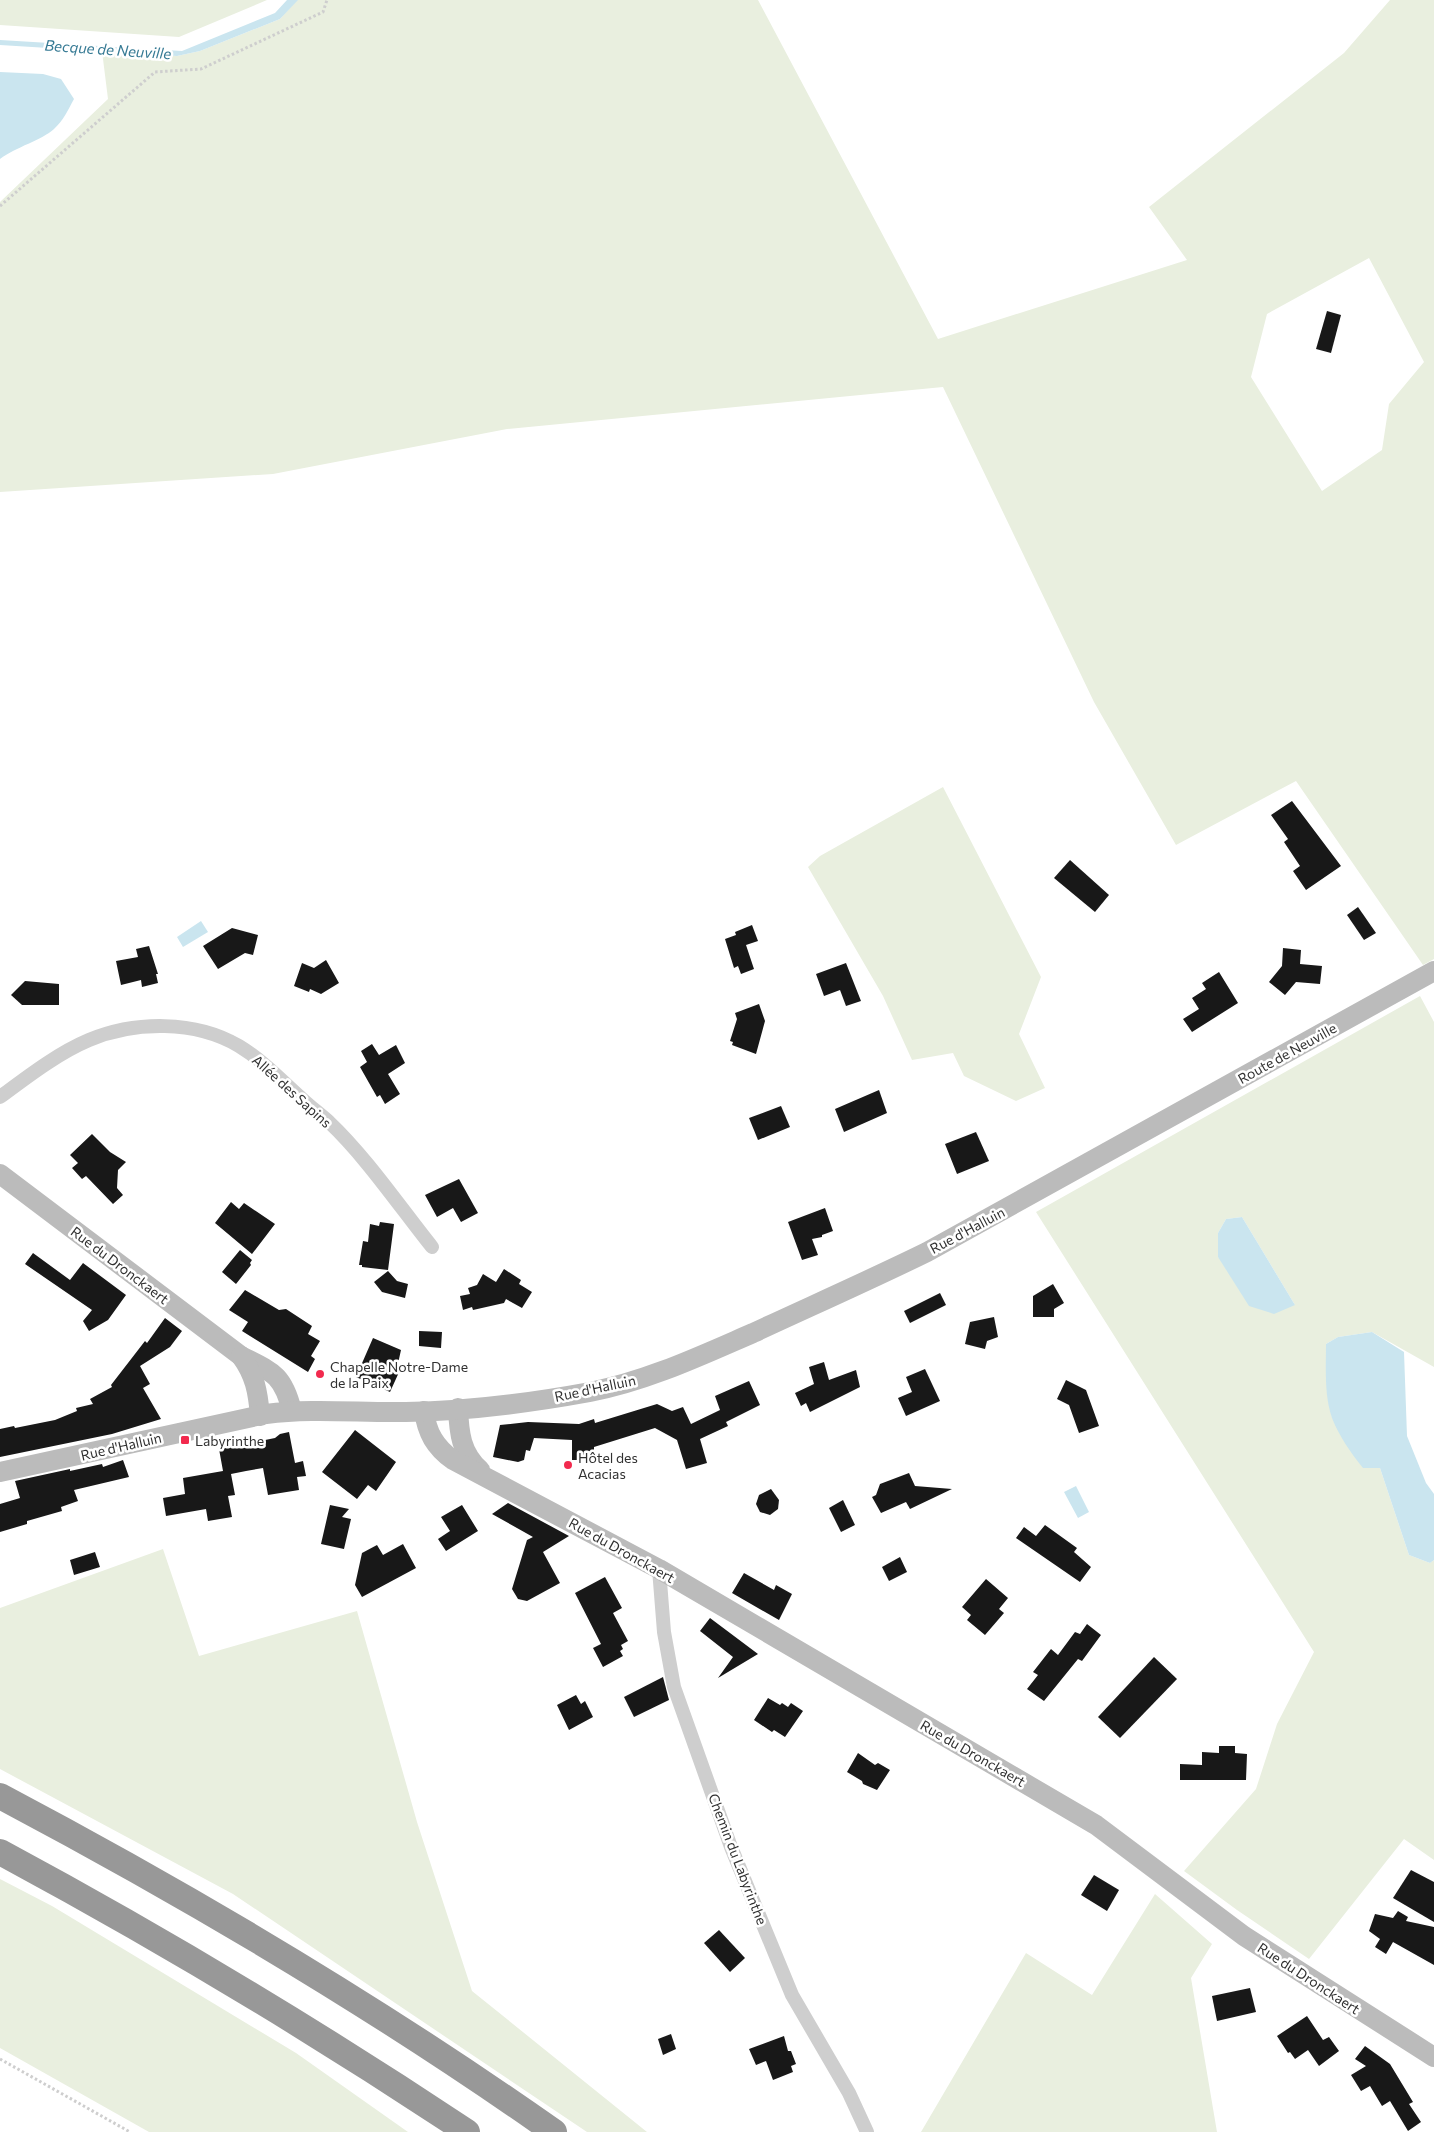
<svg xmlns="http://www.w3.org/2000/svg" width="1434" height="2132" viewBox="0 0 1434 2132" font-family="Commissioner,sans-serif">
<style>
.green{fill:#e9efdf;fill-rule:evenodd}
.water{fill:#cae5ef}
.building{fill:#181818}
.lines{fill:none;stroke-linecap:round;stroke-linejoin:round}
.path{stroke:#cecece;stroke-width:3;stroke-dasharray:2.5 2.5;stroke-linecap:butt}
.minor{stroke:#cecece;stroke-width:14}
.secondary{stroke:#bbb;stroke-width:20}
.motorway{stroke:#989898;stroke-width:26}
.poi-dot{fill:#f22a4e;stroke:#fff;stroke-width:2}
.labels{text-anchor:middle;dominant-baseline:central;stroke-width:5;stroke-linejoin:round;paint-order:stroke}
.street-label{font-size:14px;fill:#313131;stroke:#fff}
.poi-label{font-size:14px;fill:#313131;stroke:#fff;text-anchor:start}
.water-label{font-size:15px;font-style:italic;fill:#367a94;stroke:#fff}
</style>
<rect width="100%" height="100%" fill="#fff"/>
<g class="green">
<path d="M0 0H267L179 37 0 25Z"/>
<path d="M297 0H758L938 339 1187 260 1149 207 1344 53 1390 0H1434V959L1423 965 1296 781 1176 845 1094 702 943 387 507 429 273 474 0 492V202L108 99 102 51 177 56 200 51 280 19ZM1369 258 1424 362 1389 404 1382 450 1322 491 1251 377 1267 314Z"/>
<path d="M943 787 1041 977 1019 1034 1045 1088 1016 1101 964 1076 953 1053 912 1060 883 996 808 867 820 856Z"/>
<path d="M1420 996 1434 1022V1367L1372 1332 1338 1337 1326 1344V1375L1332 1417 1380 1468 1409 1555 1430 1563 1434 1560V1860L1404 1839 1309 1959 1237 1910 1184 1871 1256 1789 1277 1724 1314 1652 1036 1212ZM1242 1217 1295 1305 1218 1257V1233L1226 1219Z"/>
<path d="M163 1549 199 1656 357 1611 417 1822 472 1991 647 2132H587L233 1894 0 1769V1608Z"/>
<path d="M0 1879 52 1906 296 2053 408 2132H149L0 2048Z"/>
<path d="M1155 1894 1212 1944 1191 1978 1217 2132H921L1026 1953 1092 1995Z"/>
</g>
<g class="water">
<path d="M287 0H298L280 19 200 51 177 56 0 45V40L182 51 275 13Z"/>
<path d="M0 72 43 74 61 79 74 99C68 110 63 121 54 129 42 140 16 147 0 159Z"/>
<path d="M201 921 208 932 183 947 177 937Z"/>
<path d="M1242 1217 1295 1305 1274 1314 1249 1306 1218 1257V1233L1226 1219Z"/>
<path d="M1372 1332 1404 1352 1407 1436 1426 1483 1434 1494V1560L1430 1563 1409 1555 1380 1468H1363C1351 1453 1339 1436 1332 1418 1324 1395 1326 1367 1326 1344L1338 1337Z"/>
<path d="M1076 1486 1089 1512 1078 1518 1064 1492Z"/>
</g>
<g class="building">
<path d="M1327 311 1341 315 1331 353 1316 349Z"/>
<path d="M1292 801 1341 866 1306 890 1293 871 1300 866 1284 842 1288 839 1271 815Z"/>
<path d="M1070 860 1109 895 1095 912 1054 878Z"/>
<path d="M1358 907 1376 933 1364 940 1347 915Z"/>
<path d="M752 925 758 941 746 945 754 969 741 974 738 966 734 968 725 939 736 935 735 932Z"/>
<path d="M232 928 258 935 253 955 245 953 218 969 203 946Z"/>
<path d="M149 946 158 974H156L158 983 142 987 141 980 121 985 116 961 138 957 136 949Z"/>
<path d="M1283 948 1301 950 1300 964 1322 966 1320 984 1296 982 1285 995 1269 982 1282 966Z"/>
<path d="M326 960 339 983 321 994 310 989 309 992 294 986 302 963 314 968Z"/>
<path d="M846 963 861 1001 846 1006 840 990 824 996 816 974Z"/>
<path d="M1219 972 1238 1003 1192 1032 1183 1019 1199 1009 1192 998 1206 989 1202 983Z"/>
<path d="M25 981 59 984V1005H22L11 995Z"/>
<path d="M759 1004 765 1021 756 1054 732 1045 733 1042 730 1041 737 1019 735 1013Z"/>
<path d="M372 1044 379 1055 396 1045 405 1063 388 1074 400 1094 385 1104 380 1095 377 1097 360 1067 367 1062 361 1051Z"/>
<path d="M879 1090 887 1113 844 1132 835 1109Z"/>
<path d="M781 1106 790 1127 758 1140 749 1118Z"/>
<path d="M976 1132 989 1161 957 1174 945 1144Z"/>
<path d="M92 1134 110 1152 126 1162 118 1170 117 1188 123 1195 113 1204 86 1176 82 1179 72 1168 78 1163 70 1155Z"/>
<path d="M459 1179 478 1213 461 1222 453 1208 437 1217 425 1195Z"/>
<path d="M231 1202 239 1209 244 1203 275 1224 252 1254 215 1223Z"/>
<path d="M825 1208 833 1231 822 1235V1237L812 1239 818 1255 802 1260 788 1222Z"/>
<path d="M380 1222 394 1224 388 1270 362 1267V1265H359L363 1241 368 1242 370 1224 379 1226Z"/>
<path d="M240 1250 252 1260 250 1263 251 1265 236 1284 222 1272Z"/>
<path d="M33 1253 70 1280 83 1263 126 1295 108 1320 89 1331 83 1321 92 1310 25 1264Z"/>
<path d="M504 1269 521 1280 519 1284 532 1292 522 1308 506 1299 504 1303 473 1310 472 1307 463 1310 460 1296 470 1294 468 1288 477 1285 483 1274 496 1282Z"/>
<path d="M388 1271 397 1281 408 1284 405 1298 382 1292 374 1282Z"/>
<path d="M1053 1284 1064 1303 1054 1309V1317H1033V1296Z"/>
<path d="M245 1290 279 1310 286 1309 312 1326 308 1334 320 1341 311 1356 315 1359 308 1372 242 1331 248 1322 229 1310Z"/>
<path d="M940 1293 946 1305 910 1323 904 1311Z"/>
<path d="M994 1317 998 1337 987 1341 985 1349 965 1344 970 1322Z"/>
<path d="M165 1318 182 1331 170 1347 140 1366 150 1384 143 1388 161 1419 112 1434 0 1457V1429L14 1426 15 1428 55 1420 77 1411 76 1408 93 1404 90 1399 112 1387 111 1385 145 1341 147 1343Z"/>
<path d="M419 1331 442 1332 441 1348 419 1346Z"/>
<path d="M373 1338 401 1350 397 1368 400 1370 390 1392 356 1377Z"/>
<path d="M824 1362 829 1380 856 1370 860 1387 810 1412 806 1403 801 1406 795 1393 814 1384 809 1367Z"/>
<path d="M925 1369 940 1401 906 1416 898 1398 912 1392 906 1377Z"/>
<path d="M1066 1380 1086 1390 1099 1426 1079 1433 1069 1405 1057 1399Z"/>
<path d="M749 1381 760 1405 726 1422 728 1426 700 1439 707 1463 686 1469 677 1440 655 1428 594 1447V1452L588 1451 587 1460H572V1440L534 1438 530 1451 526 1450 524 1460 518 1462 493 1457 500 1425 528 1422 579 1424 594 1419 595 1423 657 1404 672 1411 683 1407 691 1424 720 1410 715 1396Z"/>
<path d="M355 1430 396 1462 376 1491 368 1485 357 1499 322 1472Z"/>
<path d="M289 1432 295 1463 303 1461 306 1476 297 1477 299 1490 268 1495 263 1468 246 1471 231 1474 235 1495 228 1496 232 1517 208 1521 206 1509 166 1516 163 1498 185 1494 183 1478 223 1471 219 1449 232 1447 234 1440 240 1445 275 1438 280 1434Z"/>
<path d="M123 1460 129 1477 74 1490 78 1501 61 1507 62 1511 27 1521V1524L0 1532V1504L20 1498 15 1481 70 1469V1471L102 1464 103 1467Z"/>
<path d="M909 1473 915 1486 952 1489 910 1509 906 1502 881 1513 872 1497 876 1495 880 1484Z"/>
<path d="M771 1489 779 1500 778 1509 770 1515 760 1512 756 1504 759 1495Z"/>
<path d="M843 1500 855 1525 841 1532 829 1508Z"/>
<path d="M508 1503 569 1536 543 1552 560 1583 527 1601 518 1599 512 1589 527 1540 533 1537 492 1514Z"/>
<path d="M330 1505 349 1509 342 1517 351 1519 344 1549 321 1544Z"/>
<path d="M462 1505 478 1531 446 1551 438 1539 450 1531 441 1517Z"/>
<path d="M1045 1525 1077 1548 1074 1552 1091 1567 1080 1582 1016 1538 1024 1527 1036 1536Z"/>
<path d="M403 1544 416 1568 362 1597 355 1585 362 1553 377 1545 383 1555Z"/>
<path d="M95 1552 100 1567 74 1575 70 1560Z"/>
<path d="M900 1557 907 1572 889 1581 882 1567Z"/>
<path d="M744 1573 774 1590 776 1585 792 1594 779 1620 732 1593Z"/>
<path d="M605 1577 622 1608 613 1613 628 1641 621 1645 623 1649 620 1651 623 1656 603 1667 593 1648 601 1644 575 1593Z"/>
<path d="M986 1579 1008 1598 999 1609 1004 1613 985 1635 967 1620 971 1615 962 1607Z"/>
<path d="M710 1618 758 1654 718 1678 733 1657 700 1631Z"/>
<path d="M1087 1624 1101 1635 1082 1661 1078 1659 1044 1701 1027 1689 1038 1675 1033 1672 1051 1649 1058 1655 1075 1632 1080 1634Z"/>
<path d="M1154 1657 1177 1679 1120 1738 1098 1717Z"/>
<path d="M663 1677 669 1700 634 1717 624 1697Z"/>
<path d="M576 1695 581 1704 585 1701 593 1717 569 1730 557 1705Z"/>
<path d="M768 1698 780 1705 782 1703 788 1707 791 1703 803 1711 785 1737 774 1730 772 1732 754 1720Z"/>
<path d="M1219 1746H1235V1753L1247 1754 1246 1780H1180V1764L1202 1765V1752L1219 1753Z"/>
<path d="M858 1753 875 1765 878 1763 890 1770 877 1790 863 1784 862 1781 847 1772Z"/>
<path d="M1411 1870 1434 1882V1922L1393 1898Z"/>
<path d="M1094 1875 1119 1890 1107 1911 1081 1895Z"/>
<path d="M1398 1911 1408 1917 1406 1921 1434 1927V1965L1393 1942 1386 1954 1375 1947 1380 1939 1369 1931 1375 1914 1393 1918Z"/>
<path d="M719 1930 745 1958 730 1972 704 1943Z"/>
<path d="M1250 1988 1256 2012 1217 2021 1212 1996Z"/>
<path d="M1307 2016 1323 2040 1329 2037 1339 2051 1319 2066 1308 2050 1295 2059 1290 2052 1288 2053 1277 2036Z"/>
<path d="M671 2034 676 2049 663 2055 658 2039Z"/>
<path d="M784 2036 788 2051H791L796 2064 791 2066 793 2072 773 2080 766 2061 756 2065 749 2049Z"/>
<path d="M1365 2046 1390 2064 1413 2102 1409 2104 1421 2122 1408 2131 1390 2101 1382 2106 1370 2086 1361 2091 1351 2075 1366 2066 1355 2059Z"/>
</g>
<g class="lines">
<g class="path">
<path d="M0 206 155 72 201 69 323 12 327 0"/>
<path d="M0 2059 130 2132"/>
</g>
<g class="minor">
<path d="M0 1097C27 1077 58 1053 89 1040 135 1021 195 1020 239 1046 262 1060 280 1079 300 1097 309 1106 319 1113 329 1122 366 1157 400 1207 432 1247"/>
<path d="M659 1569 664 1632 674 1687 731 1847 792 1995 849 2093 867 2132"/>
</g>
<g class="secondary">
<path d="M0 1174 241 1356C273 1372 283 1375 292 1411"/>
<path d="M241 1356C255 1375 258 1392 260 1416"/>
<path d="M458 1408C459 1433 461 1453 480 1470"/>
<path d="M424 1411C427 1433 435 1447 453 1460L659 1569 1096 1825 1244 1936 1434 2057"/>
<path d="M0 1472 266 1414C313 1408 360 1413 406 1412 467 1411 530 1403 590 1392 647 1381 700 1356 753 1333 811 1306 870 1280 927 1252L1434 971"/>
</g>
<g class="motorway">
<path d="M0 1796C191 1897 378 2008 554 2132"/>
<path d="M0 1852C160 1938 315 2031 467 2132"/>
</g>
</g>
<g class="poi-dot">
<circle cx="320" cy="1374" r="5"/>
<rect x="180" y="1435" width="10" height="10" rx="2.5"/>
<circle cx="568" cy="1465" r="5"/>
</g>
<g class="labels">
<g class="street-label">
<text transform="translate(1287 1053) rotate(-29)">Route de Neuville</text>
<text transform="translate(292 1091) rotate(42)">Allée des Sapins</text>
<text transform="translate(967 1230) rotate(-28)">Rue d'Halluin</text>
<text transform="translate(120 1265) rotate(37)">Rue du Dronckaert</text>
<text transform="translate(595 1388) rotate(-12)">Rue d'Halluin</text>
<text transform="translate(121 1446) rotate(-13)">Rue d'Halluin</text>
<text transform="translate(622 1550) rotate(29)">Rue du Dronckaert</text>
<text transform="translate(973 1753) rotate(30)">Rue du Dronckaert</text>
<text transform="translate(738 1859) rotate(69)">Chemin du Labyrinthe</text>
<text transform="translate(1309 1978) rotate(33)">Rue du Dronckaert</text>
</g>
<g class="poi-label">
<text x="330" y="1366">Chapelle Notre-Dame<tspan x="330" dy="16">de la Paix</tspan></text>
<text x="195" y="1440">Labyrinthe</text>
<text x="578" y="1457">Hôtel des<tspan x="578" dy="16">Acacias</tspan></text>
</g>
<g class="water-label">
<text transform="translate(108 49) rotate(4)">Becque de Neuville</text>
</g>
</g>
</svg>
